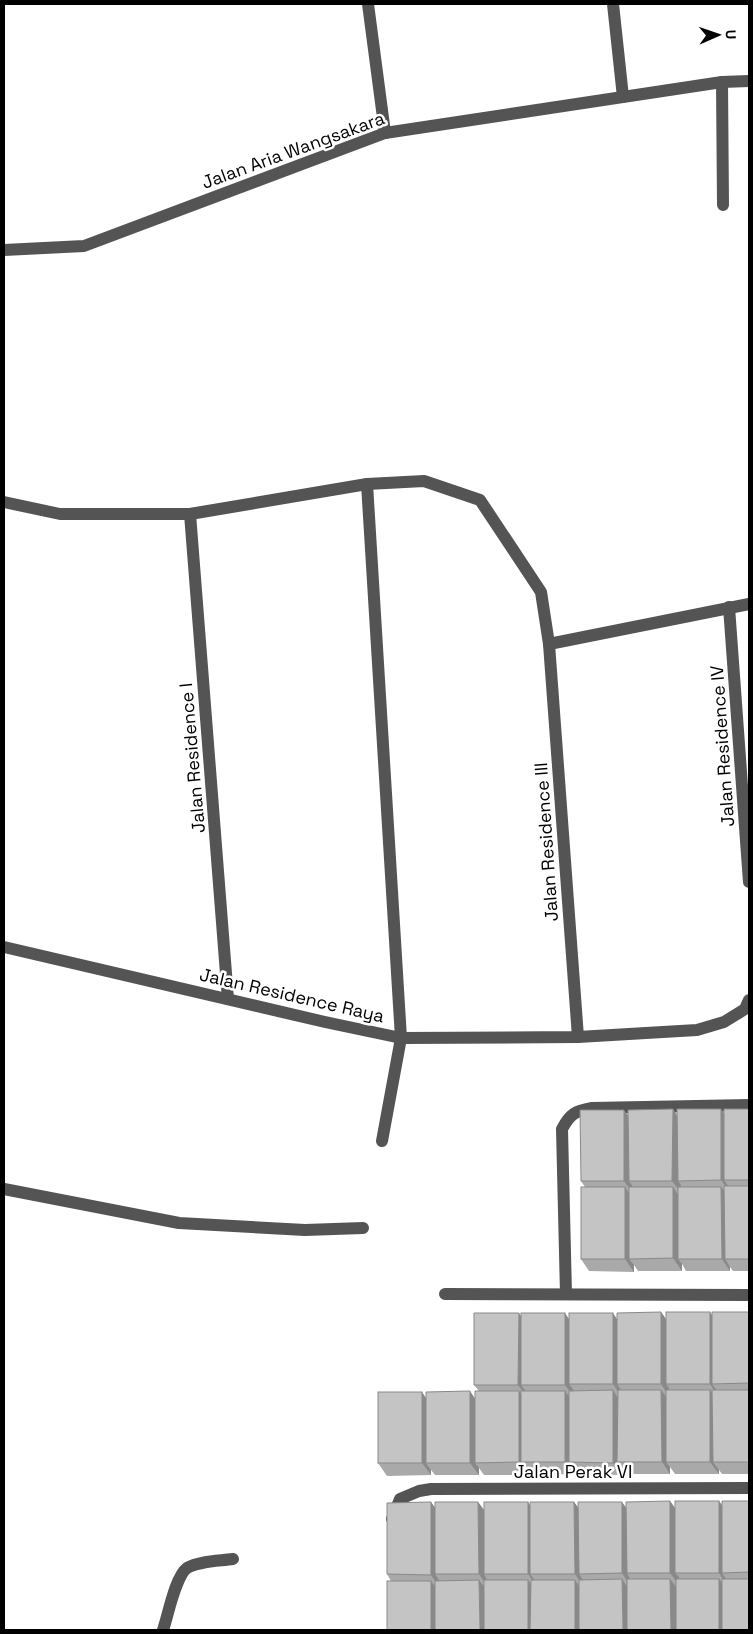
<svg xmlns="http://www.w3.org/2000/svg" width="753" height="1634" viewBox="0 0 753 1634" font-family="'Space Grotesk',sans-serif">
<style>
.lines{fill:none;stroke-linecap:round;stroke-linejoin:round}
.minor{stroke:#545454;stroke-width:12}
.wall{fill:#a9a9a9}
.shaded-wall{fill:#898989}
.building{fill:#c4c4c4;stroke:#898989}
.labels{text-anchor:middle;dominant-baseline:central;stroke-width:5;stroke-linejoin:round;paint-order:stroke}
.street-label{font-size:18px;fill:#000;stroke:#fff}
</style>
<rect width="100%" height="100%" fill="#fff"/>
<g class="lines">
<g class="minor">
<path d="M368 4 385 133"/>
<path d="M613 4 623 97"/>
<path d="M722 82 723 205"/>
<path d="M4 250 84 246 385 133 722 82 749 81"/>
<path d="M367 484 401 1038 382 1141"/>
<path d="M4 502 60 514H190L367 484 424 481 480 500 541 592 549 644 578 1037"/>
<path d="M190 514 228 999"/>
<path d="M729 607 749 882"/>
<path d="M549 644 749 604"/>
<path d="M4 947 325 1022 401 1038 578 1037 697 1030 724 1022 745 1009 749 1000"/>
<path d="M4 1189 179 1223 305 1230 363 1228"/>
<path d="M445 1294 749 1295"/>
<path d="M566 1294 562 1129C570 1114 575 1111 592 1108L749 1105"/>
<path d="M392 1519 400 1499 419 1491 431 1489 749 1488"/>
<path d="M163 1630C168 1616 175 1577 187 1568 199 1561 219 1561 233 1559"/>
</g>
</g>
<g class="wall">
<path d="M673 1109 677 1116 724 1113 749 1109V1271H733L730 1267V1271H686L682 1264V1271H638L634 1265V1272L589 1271 581 1259 585 1187 581 1181 629 1115Z"/>
<path d="M661 1312 666 1319 712 1316 749 1312V1474H722L719 1470V1474H675L670 1467V1474H626L622 1468V1475L578 1474 574 1469V1474L530 1475 528 1472V1475H484L479 1468V1475H435L431 1470V1475L387 1476 378 1463 426 1397 475 1398 479 1391 474 1385 521 1316 569 1319H617Z"/>
<path d="M670 1501 675 1508 722 1505 749 1501V1630L391 1581 387 1574 431 1502 435 1508 478 1502 484 1510 574 1502 578 1508H626Z"/>
</g>
<g class="shaded-wall">
<path d="M673 1109 681 1121 678 1181 681 1185V1193L672 1181Z"/>
<path d="M721 1109 730 1121 724 1180 730 1189V1193L721 1180Z"/>
<path d="M624 1110 633 1122 629 1181 633 1187V1193L624 1181Z"/>
<path d="M625 1187 633 1199 629 1259 634 1265V1272L625 1259Z"/>
<path d="M673 1187 681 1199 678 1259 682 1264V1271L673 1258Z"/>
<path d="M721 1187 730 1199 725 1259 730 1267V1271L722 1259Z"/>
<path d="M661 1312 670 1325 666 1384 669 1388V1396L661 1384Z"/>
<path d="M710 1312 718 1324 712 1384 718 1392V1396L710 1384Z"/>
<path d="M519 1313 527 1325 521 1385 527 1393V1397L518 1385Z"/>
<path d="M565 1313 573 1325 569 1384 574 1391V1397L565 1385Z"/>
<path d="M613 1313 621 1325 617 1384 621 1390V1396L613 1384Z"/>
<path d="M613 1390 621 1403 617 1462 622 1468V1475L613 1463Z"/>
<path d="M661 1390 670 1402 666 1462 670 1467V1474L662 1462Z"/>
<path d="M710 1390 718 1402 713 1462 719 1470V1474L710 1462Z"/>
<path d="M470 1391 478 1403 475 1463 479 1468V1475L470 1463Z"/>
<path d="M519 1391 527 1403 521 1462 528 1472V1475L519 1462Z"/>
<path d="M565 1391 574 1403 569 1462 574 1469V1474L565 1462Z"/>
<path d="M422 1392 430 1404 426 1463 431 1470V1475L422 1463Z"/>
<path d="M670 1501 679 1514 675 1573 679 1577V1585L670 1573Z"/>
<path d="M719 1501 728 1513 722 1573 727 1581V1585L719 1573Z"/>
<path d="M431 1502 440 1515 435 1574 439 1580V1587L431 1575Z"/>
<path d="M478 1502 487 1514 484 1574 487 1580V1586L479 1574Z"/>
<path d="M528 1502 536 1515 530 1574 536 1582V1586L528 1574Z"/>
<path d="M574 1502 583 1514 579 1574 583 1580V1586L575 1574Z"/>
<path d="M622 1502 631 1514 627 1573 630 1579V1586L622 1573Z"/>
<path d="M622 1579 631 1592V1630H623Z"/>
<path d="M670 1579 679 1591V1630H671Z"/>
<path d="M719 1579 728 1591V1630H719Z"/>
<path d="M479 1580 488 1592V1630H480Z"/>
<path d="M528 1580 536 1592 537 1630H528Z"/>
<path d="M575 1580 583 1592V1630H575Z"/>
<path d="M431 1581 440 1593V1630H431Z"/>
</g>
<g class="building">
<path d="M673 1109 672 1181H629L628 1110Z"/>
<path d="M677 1109H721V1180L678 1181Z"/>
<rect x="724" y="1109" width="25" height="71"/>
<path d="M580 1110H624V1181H581Z"/>
<path d="M724 1186H749V1259H725Z"/>
<rect x="581" y="1187" width="44" height="72"/>
<path d="M629 1187H673V1258L629 1259Z"/>
<path d="M678 1187H721L722 1259H678Z"/>
<path d="M661 1312V1384H617V1313Z"/>
<rect x="666" y="1312" width="44" height="72"/>
<path d="M712 1312H749V1383L712 1384Z"/>
<path d="M474 1313H519L518 1385H474Z"/>
<rect x="521" y="1313" width="44" height="72"/>
<rect x="569" y="1313" width="44" height="71"/>
<path d="M613 1390V1463L569 1462V1391Z"/>
<path d="M618 1390H661L662 1462H617Z"/>
<rect x="666" y="1390" width="44" height="72"/>
<path d="M712 1390H749V1462H713Z"/>
<path d="M470 1391V1463H426V1392Z"/>
<path d="M475 1391H519V1462L475 1463Z"/>
<rect x="521" y="1391" width="44" height="71"/>
<rect x="378" y="1392" width="44" height="71"/>
<path d="M670 1501V1573H627L626 1502Z"/>
<rect x="675" y="1501" width="44" height="72"/>
<path d="M722 1501H749V1572L722 1573Z"/>
<path d="M431 1502V1575L387 1574V1503Z"/>
<path d="M435 1502H478L479 1574H435Z"/>
<rect x="484" y="1502" width="44" height="72"/>
<path d="M530 1502H574L575 1574H530Z"/>
<path d="M578 1502H622V1573L579 1574Z"/>
<path d="M622 1579 623 1630H579V1580Z"/>
<path d="M627 1579H670L671 1630H627Z"/>
<rect x="676" y="1579" width="43" height="51"/>
<rect x="722" y="1579" width="27" height="51"/>
<path d="M479 1580 480 1630H435V1581Z"/>
<rect x="484" y="1580" width="44" height="50"/>
<path d="M531 1580H575V1630H530Z"/>
<rect x="387" y="1581" width="44" height="49"/>
</g>
<g class="labels">
<g class="street-label">
<text transform="translate(293 150) rotate(-20)">Jalan Aria Wangsakara</text>
<text transform="translate(722 746) rotate(-94)">Jalan Residence IV</text>
<text transform="translate(192 758) rotate(-95)">Jalan Residence I</text>
<text transform="translate(546 842) rotate(-94)">Jalan Residence III</text>
<text transform="translate(292 995) rotate(13)">Jalan Residence Raya</text>
<text x="573" y="1471">Jalan Perak VI</text>
</g>
</g>
<rect width="753" height="1634" fill="none" stroke="#000000" stroke-width="10"/>
<g transform="translate(718 35) rotate(88)" stroke="#ffffff" stroke-width="4" paint-order="stroke">
<path d="M0-4L9 19L0 12L-9 19Z" fill="#000000"/>
<text y="-8" font-size="14" font-weight="bold" text-anchor="middle" fill="#000000">U</text>
</g>
</svg>
